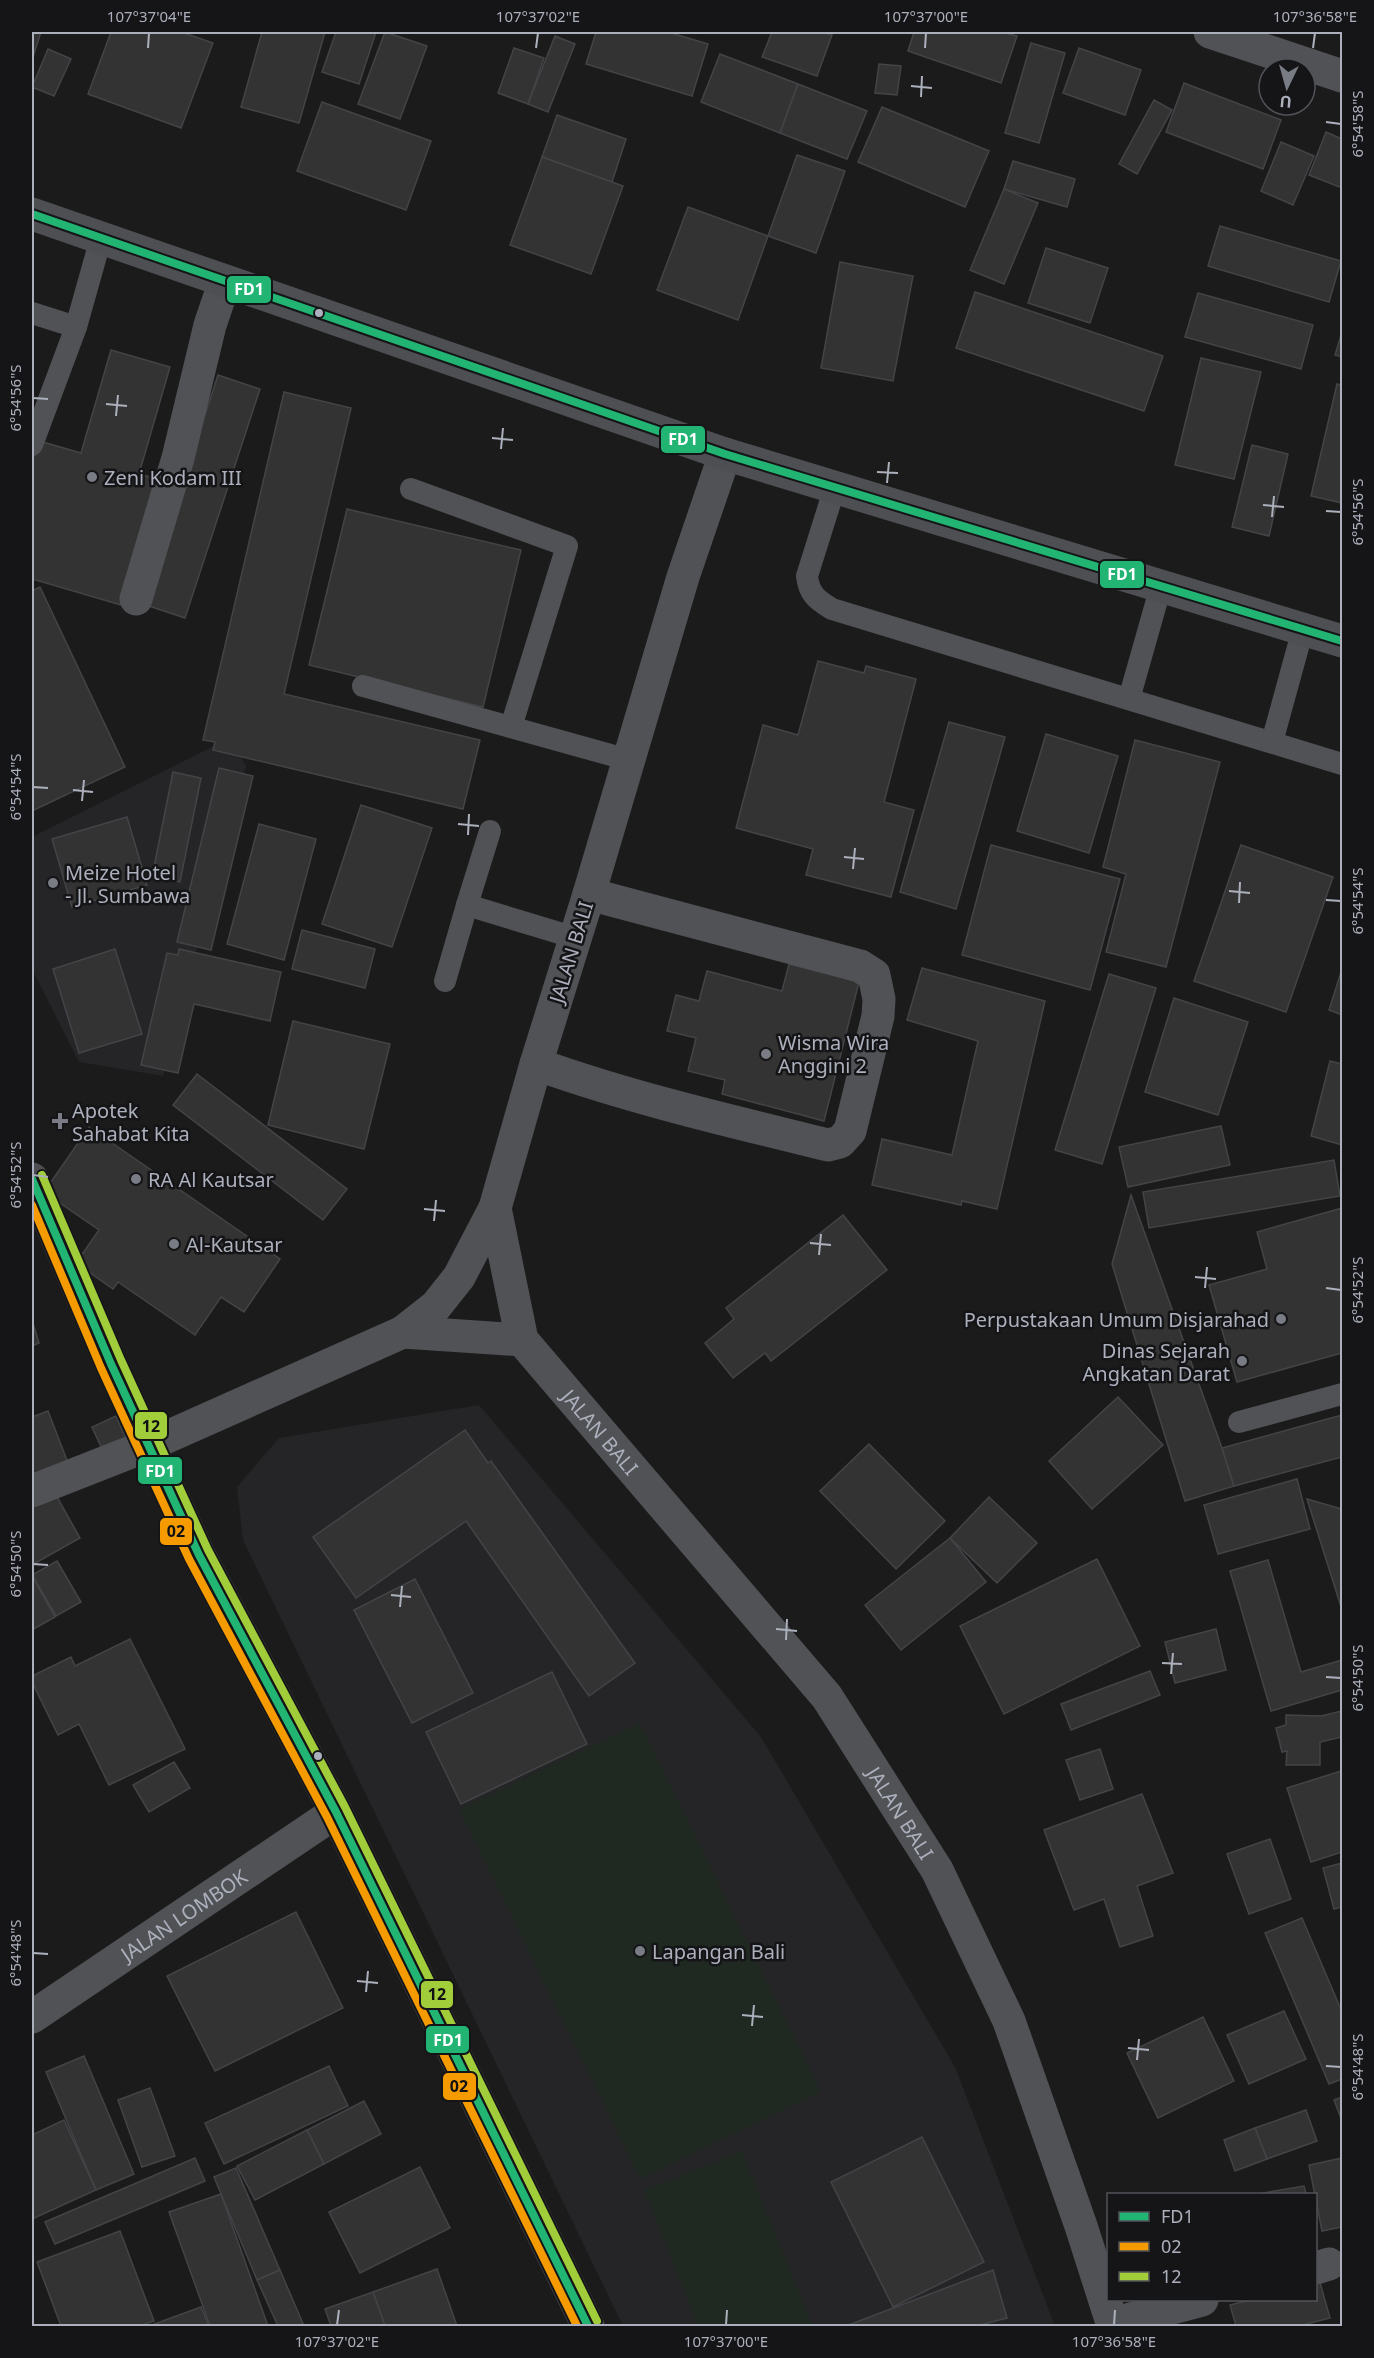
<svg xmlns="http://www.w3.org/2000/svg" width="1374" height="2358" viewBox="0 0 1374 2358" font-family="'Noto Sans',sans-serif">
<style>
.built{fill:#252527}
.green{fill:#202822}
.building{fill:#333;stroke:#434447;stroke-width:1.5}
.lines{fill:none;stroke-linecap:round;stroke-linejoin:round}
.lane{stroke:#505255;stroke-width:22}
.street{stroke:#505255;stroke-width:33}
.secondary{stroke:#4e4f53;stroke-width:33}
.bus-1-casing{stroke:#151517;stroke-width:12}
.bus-2-casing{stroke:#151517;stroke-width:12}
.bus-3-casing{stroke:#151517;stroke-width:12}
.bus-1{stroke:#22b473;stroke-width:8}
.bus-2{stroke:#f59b00;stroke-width:8}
.bus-3{stroke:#a2cd3a;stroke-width:8}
.ticks{fill:none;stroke:#acb0bc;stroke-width:2}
.bus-dot{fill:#acb0bc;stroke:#151517;stroke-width:2}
.poi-dot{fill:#797c84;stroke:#151517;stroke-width:2}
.labels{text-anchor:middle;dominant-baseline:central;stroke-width:5;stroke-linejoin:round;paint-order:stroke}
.poi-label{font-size:20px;fill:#acb0bc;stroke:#151517;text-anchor:start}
.street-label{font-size:20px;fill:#acb0bc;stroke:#151517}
.line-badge{stroke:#151517;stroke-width:2}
.badge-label{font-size:16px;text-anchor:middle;font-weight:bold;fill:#fff}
.pale-badge-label{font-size:16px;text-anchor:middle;font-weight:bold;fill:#111}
.neatline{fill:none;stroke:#acb0bc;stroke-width:2}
.ticks-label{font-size:15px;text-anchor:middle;fill:#acb0bc}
</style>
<rect width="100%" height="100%" fill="#1b1b1b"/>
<g class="built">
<path d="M230 738 246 766 163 1076 79 1062 32 969V837Z"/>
<path d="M479 1405 761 1737 955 2067 1055 2326H623L243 1540 237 1487 279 1438Z"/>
</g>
<g class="green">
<path d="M640 1723 821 2092 640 2179 459 1809Z"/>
<path d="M742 2151 813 2326H698L644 2190Z"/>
</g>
<g class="building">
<path d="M32 32H41L32 60Z"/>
<path d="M111 32H181L213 43 181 128 88 94Z"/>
<path d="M262 32H325L299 123 241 107Z"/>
<path d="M336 32H376L359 84 322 72Z"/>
<path d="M385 32 427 46 400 119 358 104Z"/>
<path d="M596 32H668L708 44 692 96 586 64Z"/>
<path d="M772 32H823L832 35 817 76 762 57Z"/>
<path d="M914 32H1002L1017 36 1001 83 908 51Z"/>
<path d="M555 36 575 44 548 112 528 104Z"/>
<path d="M1031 43 1065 53 1039 143 1005 133Z"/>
<path d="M514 48 544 58 528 104 498 93Z"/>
<path d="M1079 48 1141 70 1125 115 1063 93Z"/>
<path d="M48 49 71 59 54 96 32 87Z"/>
<path d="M720 54 798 84 780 133 701 102Z"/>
<path d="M879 64 901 66 897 95 875 93Z"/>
<path d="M1184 83 1281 120 1263 169 1166 132Z"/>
<path d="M798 84 867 111 847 159 780 133Z"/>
<path d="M1154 100 1172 110 1137 174 1119 164Z"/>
<path d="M322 102 431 141 406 210 297 171Z"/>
<path d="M882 107 989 151 965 207 858 162Z"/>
<path d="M557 115 626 139 612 182 542 157Z"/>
<path d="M1326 132 1342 139V188L1309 175Z"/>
<path d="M1281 142 1314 156 1293 205 1261 191Z"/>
<path d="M797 155 845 171 816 253 768 236Z"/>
<path d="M542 157 623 186 591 274 510 245Z"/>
<path d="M1013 161 1075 179 1067 207 1004 189Z"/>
<path d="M1004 189 1038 203 1004 284 970 270Z"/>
<path d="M688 207 768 236 738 320 657 290Z"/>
<path d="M1220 226 1341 261 1329 302 1208 266Z"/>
<path d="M1046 248 1108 268 1090 323 1028 303Z"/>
<path d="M840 262 913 276 893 381 821 368Z"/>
<path d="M975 292 1163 356 1144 411 956 348Z"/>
<path d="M1198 293 1313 325 1301 369 1185 337Z"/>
<path d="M1342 332V357L1335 355Z"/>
<path d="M111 350 170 367 139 474 165 481 128 607 32 579V455L36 440 81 453Z"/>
<path d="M1201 358 1261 372 1234 479 1175 465Z"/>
<path d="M218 375 260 389 185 618 143 604Z"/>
<path d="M1337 384 1342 385V503L1311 496Z"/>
<path d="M284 392 351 408 284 694 480 740 463 809 213 750 215 742 203 740Z"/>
<path d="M1252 445 1288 454 1269 536 1232 527Z"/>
<path d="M347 509 521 550 483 707 309 665Z"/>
<path d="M40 587 125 767 34 810 32 806V591Z"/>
<path d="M818 661 864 673 866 666 916 679 884 802 914 810 891 897 806 875 813 849 736 828 763 725 798 735Z"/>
<path d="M949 722 1005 737 956 909 900 892Z"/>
<path d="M1046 734 1118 756 1089 853 1017 831Z"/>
<path d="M1135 740 1220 762 1166 967 1106 952 1126 874 1103 867Z"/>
<path d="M219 768 253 776 211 950 177 942Z"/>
<path d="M173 772 201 778 180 882 152 877Z"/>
<path d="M361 805 432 828 392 947 322 924Z"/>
<path d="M127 817 147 885 72 907 52 839Z"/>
<path d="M259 824 316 839 284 960 227 944Z"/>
<path d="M991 845 1120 879 1090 990 962 955Z"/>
<path d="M1241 845 1333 877 1286 1012 1194 981Z"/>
<path d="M302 930 375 949 365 988 292 969Z"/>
<path d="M115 949 142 1034 79 1053 53 969Z"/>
<path d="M179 949 281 972 270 1021 194 1004 178 1073 141 1065 167 953 178 955Z"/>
<path d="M789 964 859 982 824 1121 722 1094 725 1080 688 1071 696 1038 667 1031 676 995 699 1001 707 971 782 991Z"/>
<path d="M922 968 1045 1001 997 1209 962 1201 961 1205 872 1185 882 1139 952 1155 978 1041 907 1020Z"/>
<path d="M1342 969V1015L1329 1010Z"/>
<path d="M1109 974 1156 988 1102 1164 1055 1150Z"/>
<path d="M1174 998 1248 1022 1218 1115 1145 1092Z"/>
<path d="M293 1021 390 1044 364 1149 268 1125Z"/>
<path d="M1330 1061 1342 1064V1145L1311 1136Z"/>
<path d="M197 1074 347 1189 323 1220 173 1105Z"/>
<path d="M1221 1126 1230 1165 1128 1187 1119 1147Z"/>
<path d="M89 1127 280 1259 244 1312 221 1297 195 1335 118 1282 113 1289 76 1263 99 1230 44 1192Z"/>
<path d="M1334 1160 1340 1196 1149 1228 1143 1192Z"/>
<path d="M1131 1195 1222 1448 1234 1486 1185 1501 1112 1264Z"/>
<path d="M1342 1208V1353L1237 1382 1209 1285 1267 1269 1257 1232Z"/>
<path d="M843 1215 887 1270 771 1361 765 1353 733 1378 705 1343 734 1319 726 1308Z"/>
<path d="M32 1320 39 1343 32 1346Z"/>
<path d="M1118 1397 1163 1445 1092 1509 1049 1461Z"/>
<path d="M48 1411 70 1468 32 1483V1417Z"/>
<path d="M1342 1415V1457L1234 1486 1222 1448Z"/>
<path d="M116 1416 127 1441 103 1451 92 1427Z"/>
<path d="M465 1430 488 1463 491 1461 635 1663 589 1696 466 1521 356 1598 313 1537Z"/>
<path d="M869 1444 945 1521 896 1569 820 1491Z"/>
<path d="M1297 1479 1310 1529 1218 1554 1204 1505Z"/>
<path d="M51 1486 80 1538 32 1565V1497Z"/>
<path d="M989 1497 1037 1543 997 1583 950 1538Z"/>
<path d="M1307 1499 1342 1509V1610Z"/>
<path d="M950 1538 986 1582 901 1650 865 1605Z"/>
<path d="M1097 1559 1140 1646 1004 1714 960 1626Z"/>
<path d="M1268 1560 1301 1672 1342 1660V1690L1271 1711 1230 1571Z"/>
<path d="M57 1561 81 1602 56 1616 32 1575Z"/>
<path d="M32 1576 55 1617 32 1630Z"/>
<path d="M415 1579 473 1693 412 1723 354 1610Z"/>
<path d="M1216 1629 1226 1670 1175 1683 1165 1642Z"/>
<path d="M130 1639 185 1749 109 1785 79 1724 58 1735 32 1682V1676L71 1657 75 1666Z"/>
<path d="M1150 1671 1160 1695 1071 1730 1061 1704Z"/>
<path d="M552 1672 587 1744 461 1804 426 1732Z"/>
<path d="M1342 1711V1737L1320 1742V1765H1286L1287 1751 1282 1752 1276 1728 1286 1725V1715L1321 1716Z"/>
<path d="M1100 1749 1113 1789 1080 1800 1066 1760Z"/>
<path d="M174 1762 190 1788 149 1812 133 1785Z"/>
<path d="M1341 1771 1342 1852 1311 1862 1287 1788Z"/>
<path d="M1142 1794 1173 1873 1137 1886 1153 1936 1120 1947 1104 1899 1074 1910 1044 1830Z"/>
<path d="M1270 1839 1291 1899 1249 1914 1227 1854Z"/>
<path d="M1342 1863V1907L1334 1909 1323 1868Z"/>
<path d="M296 1912 343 2008 215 2071 167 1976Z"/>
<path d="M1302 1918 1342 2012V2079L1329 2084 1265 1933Z"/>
<path d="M1284 2011 1306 2059 1249 2084 1227 2035Z"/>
<path d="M1203 2017 1234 2081 1158 2118 1127 2053Z"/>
<path d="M84 2056 134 2174 96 2190 46 2072Z"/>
<path d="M329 2066 348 2106 224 2164 205 2123Z"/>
<path d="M150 2088 175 2156 142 2167 118 2100Z"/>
<path d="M1342 2097V2121L1334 2100Z"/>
<path d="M364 2101 381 2134 324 2164 307 2130Z"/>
<path d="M1306 2110 1317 2141 1267 2159 1255 2128Z"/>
<path d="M64 2120 96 2190 32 2219V2135Z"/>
<path d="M1255 2128 1267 2159 1235 2171 1224 2140Z"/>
<path d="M307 2130 324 2164 255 2200 237 2166Z"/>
<path d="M922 2137 984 2262 893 2307 831 2182Z"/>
<path d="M195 2158 205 2181 55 2244 45 2222Z"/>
<path d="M1342 2158V2227L1322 2231 1309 2165Z"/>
<path d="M420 2167 450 2228 360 2273 329 2212Z"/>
<path d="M236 2168 280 2270 257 2280 214 2177Z"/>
<path d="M1304 2186 1306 2194H1264L1263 2193Z"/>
<path d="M221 2194 268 2326H210L169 2212Z"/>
<path d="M120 2231 154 2321 139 2326H61L37 2262Z"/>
<path d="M437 2269 457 2326H385L373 2292Z"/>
<path d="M280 2270 304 2326H278L257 2280Z"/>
<path d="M993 2270 1007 2318 976 2326H846Z"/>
<path d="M1319 2279 1330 2318 1299 2326H1236L1230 2305 1250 2300H1316V2280Z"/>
<path d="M373 2292 385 2326H331L325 2309Z"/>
<path d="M201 2307 209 2326H149Z"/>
</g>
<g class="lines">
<g class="lane">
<path d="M32 313 76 327"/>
<path d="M32 445 76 327 101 238"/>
<path d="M835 487 807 576C809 594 817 600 832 609L1342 764"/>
<path d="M411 489 567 546 511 727"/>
<path d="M363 686 629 760"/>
<path d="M1129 699 1161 586"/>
<path d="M1272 742 1303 629"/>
<path d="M467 905 490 831"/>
<path d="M445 981 467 905 576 938"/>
<path d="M1239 1422 1342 1394"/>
</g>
<g class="street">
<path d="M1210 32 1342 76"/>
<path id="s1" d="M725 454 683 577 589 894 536 1064 495 1208 522 1340 827 1697 937 1870 1009 2021 1081 2226 1113 2326"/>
<path d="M136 599 178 458 210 325 225 281"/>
<path d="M536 1064C631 1098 730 1121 828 1145L840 1142 850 1131 878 1016 879 999 874 975 860 966 589 894"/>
<path d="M403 1332 436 1306 459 1277 495 1208"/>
<path d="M32 1491 149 1445 403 1332 522 1340"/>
<path id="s2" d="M32 2017 336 1812"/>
<path d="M1316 2268 1329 2264"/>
<path d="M1112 2324 1202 2300"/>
</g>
<g class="secondary">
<path d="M32 214 725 454 1342 641"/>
<path d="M32 1179 111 1364 199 1555 336 1812 588 2326"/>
</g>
<defs>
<g id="bus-1">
<path d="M32 214 725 454 1342 641"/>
<path d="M32 1179 111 1364 199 1555 336 1812 588 2326"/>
</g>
<path id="bus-2" d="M32 1205 101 1368 189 1559 327 1817 577 2326"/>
<path id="bus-3" d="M42 1175 121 1360 208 1550 345 1807 597 2321"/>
</defs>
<use href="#bus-1" class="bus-1-casing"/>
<use href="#bus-2" class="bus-2-casing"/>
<use href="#bus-3" class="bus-3-casing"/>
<use href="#bus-1" class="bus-1"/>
<use href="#bus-2" class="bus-2"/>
<use href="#bus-3" class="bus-3"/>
</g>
<path class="ticks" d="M148 48 149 33M536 48 538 33M925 48 926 33M1313 48 1315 33M911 86 932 88M921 97 922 76M1326 122 1341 124M33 398 48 399M106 404 127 406M116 416 118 395M492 438 513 440M501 449 503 428M877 472 898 473M887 483 889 462M1263 505 1284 507M1326 511 1341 512M1272 517 1274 496M33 787 48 788M73 790 93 792M82 801 84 780M458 824 479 826M468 835 469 814M844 857 864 859M853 869 855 848M1229 891 1250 893M1326 900 1341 901M1239 903 1240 882M33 1175 48 1177M424 1209 445 1211M434 1221 436 1200M810 1243 831 1245M819 1255 821 1234M1195 1277 1216 1279M1205 1288 1207 1267M1326 1288 1341 1290M33 1564 48 1565M391 1595 411 1597M400 1607 402 1586M776 1629 797 1631M786 1640 787 1619M1162 1663 1182 1664M1171 1674 1173 1653M1326 1677 1341 1678M33 1953 48 1954M357 1981 378 1983M366 1992 368 1971M742 2015 763 2017M752 2026 754 2005M1128 2048 1149 2050M1137 2060 1139 2039M1326 2066 1341 2067M337 2325 339 2310M726 2325 727 2310M1114 2325 1115 2310"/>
<g class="bus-dot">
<circle cx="319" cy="313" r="5"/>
<circle cx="318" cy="1756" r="5"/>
</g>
<g class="poi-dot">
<circle cx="92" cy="477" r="6"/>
<circle cx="53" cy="883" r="6"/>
<circle cx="766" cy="1054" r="6"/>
<path d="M57 1112h6v6h6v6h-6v6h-6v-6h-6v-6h6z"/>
<circle cx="136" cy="1179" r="6"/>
<circle cx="174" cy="1244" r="6"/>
<circle cx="1281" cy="1319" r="6"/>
<circle cx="1242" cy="1361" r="6"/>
<circle cx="640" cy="1951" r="6"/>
</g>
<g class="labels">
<g class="poi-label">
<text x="104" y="477">Zeni Kodam III</text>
<text x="65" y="872">Meize Hotel<tspan x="65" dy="23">- Jl. Sumbawa</tspan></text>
<text x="778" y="1042">Wisma Wira<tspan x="778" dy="23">Anggini 2</tspan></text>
<text x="72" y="1110">Apotek<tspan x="72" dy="23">Sahabat Kita</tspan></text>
<text x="148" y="1179">RA Al Kautsar</text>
<text x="186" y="1244">Al-Kautsar</text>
<text x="1269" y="1319" text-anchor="end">Perpustakaan Umum Disjarahad</text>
<text x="1230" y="1350" text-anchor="end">Dinas Sejarah<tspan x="1230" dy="23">Angkatan Darat</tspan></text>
<text x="652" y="1951">Lapangan Bali</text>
</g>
<g class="street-label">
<text transform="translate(571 952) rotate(-73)">JALAN BALI</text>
<text stroke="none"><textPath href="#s1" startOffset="1044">JALAN BALI</textPath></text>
<text stroke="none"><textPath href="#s1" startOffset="1530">JALAN BALI</textPath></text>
<text stroke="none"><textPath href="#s2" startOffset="183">JALAN LOMBOK</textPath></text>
</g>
</g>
<g class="line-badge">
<rect x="226" y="275" width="46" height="29" rx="6" fill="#22b473"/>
<rect x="660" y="425" width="46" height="29" rx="6" fill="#22b473"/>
<rect x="1099" y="560" width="46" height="29" rx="6" fill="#22b473"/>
<rect x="134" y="1411" width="34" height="29" rx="6" fill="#a2cd3a"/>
<rect x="137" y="1456" width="46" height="29" rx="6" fill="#22b473"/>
<rect x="159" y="1517" width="34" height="29" rx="6" fill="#f59b00"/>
<rect x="420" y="1980" width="34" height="29" rx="6" fill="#a2cd3a"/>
<rect x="425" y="2025" width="45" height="29" rx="6" fill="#22b473"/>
<rect x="442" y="2072" width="35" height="29" rx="6" fill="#f59b00"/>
</g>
<g class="badge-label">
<text x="249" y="295">FD1</text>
<text x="683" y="445">FD1</text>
<text x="1122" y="580">FD1</text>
<text x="160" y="1477">FD1</text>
<text x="448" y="2046">FD1</text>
</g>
<g class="pale-badge-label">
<text x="151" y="1432">12</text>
<text x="176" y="1537">02</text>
<text x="437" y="2000">12</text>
<text x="459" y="2092">02</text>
</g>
<rect width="1374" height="2358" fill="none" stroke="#151517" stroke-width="66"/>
<rect x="1107" y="2193" width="210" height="108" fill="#151517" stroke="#515359" stroke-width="1.5"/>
<rect x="1119" y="2212" width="30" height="9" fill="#22b473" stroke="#515359" stroke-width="1.5"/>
<text x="1161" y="2223" font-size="18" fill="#acb0bc">FD1</text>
<rect x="1119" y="2242" width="30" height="9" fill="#f59b00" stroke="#515359" stroke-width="1.5"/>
<text x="1161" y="2253" font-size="18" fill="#acb0bc">02</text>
<rect x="1119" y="2272" width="30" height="9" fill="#a2cd3a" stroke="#515359" stroke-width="1.5"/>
<text x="1161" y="2283" font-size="18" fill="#acb0bc">12</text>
<g transform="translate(1287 87) rotate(185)"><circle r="28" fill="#151517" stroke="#515359" stroke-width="1.5"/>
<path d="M0-4.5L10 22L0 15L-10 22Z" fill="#797c84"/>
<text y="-9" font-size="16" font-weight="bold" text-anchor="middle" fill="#acb0bc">U</text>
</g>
<rect x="33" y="33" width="1308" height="2292" class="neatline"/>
<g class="ticks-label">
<text x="149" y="22">107°37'04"E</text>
<text x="538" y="22">107°37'02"E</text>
<text x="926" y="22">107°37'00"E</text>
<text x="1315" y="22">107°36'58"E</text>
<text transform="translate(1358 124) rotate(-90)" y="5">6°54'58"S</text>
<text transform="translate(16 398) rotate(-90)" y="5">6°54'56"S</text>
<text transform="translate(1358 512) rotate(-90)" y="5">6°54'56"S</text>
<text transform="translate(16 787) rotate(-90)" y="5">6°54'54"S</text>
<text transform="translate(1358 901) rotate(-90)" y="5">6°54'54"S</text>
<text transform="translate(16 1175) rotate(-90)" y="5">6°54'52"S</text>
<text transform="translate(1358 1290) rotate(-90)" y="5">6°54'52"S</text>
<text transform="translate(16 1564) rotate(-90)" y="5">6°54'50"S</text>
<text transform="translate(1358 1678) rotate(-90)" y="5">6°54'50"S</text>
<text transform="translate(16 1953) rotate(-90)" y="5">6°54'48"S</text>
<text transform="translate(1358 2067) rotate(-90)" y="5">6°54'48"S</text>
<text x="337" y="2347">107°37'02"E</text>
<text x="726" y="2347">107°37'00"E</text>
<text x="1114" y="2347">107°36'58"E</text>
</g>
</svg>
